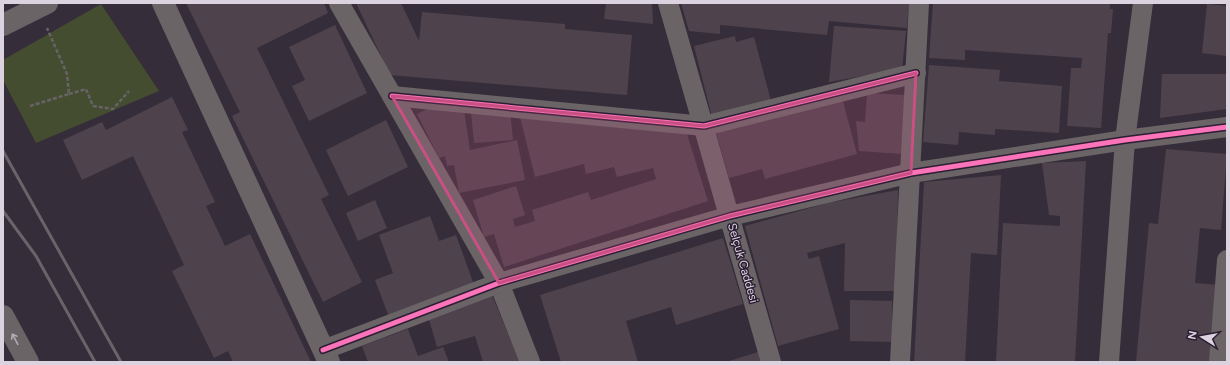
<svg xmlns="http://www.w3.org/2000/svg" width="1230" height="365" viewBox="0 0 1230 365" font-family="Figtree,sans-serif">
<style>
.green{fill:#454d31}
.building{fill:#4e434d}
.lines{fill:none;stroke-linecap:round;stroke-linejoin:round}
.path{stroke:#676367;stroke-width:2.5;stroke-dasharray:4 2;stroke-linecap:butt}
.minor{stroke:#6a6466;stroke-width:20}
.tertiary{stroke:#6a6466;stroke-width:22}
.rail{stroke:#6a646a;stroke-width:3}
.cycleway-casing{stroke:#2c1e33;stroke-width:8}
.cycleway{stroke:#fb73b8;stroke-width:5}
.oneway{stroke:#b4acb6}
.marked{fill:#ca5083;fill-opacity:0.2;stroke:#ca5083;stroke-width:3;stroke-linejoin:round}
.labels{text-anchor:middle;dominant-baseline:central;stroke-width:3;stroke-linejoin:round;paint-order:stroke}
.street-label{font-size:12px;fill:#dcd3e1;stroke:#2c1e33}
</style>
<rect width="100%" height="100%" fill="#352d39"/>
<path class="green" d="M101 4 159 91 36 143 3 80V60Z"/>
<g class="building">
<path d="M186 3H324L328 13 257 48 329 195 321 199 362 282 323 302 232 116 240 112Z"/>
<path d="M356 3H401L419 41 422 12 565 24V29L632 35 627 95 390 75Z"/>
<path d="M606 3H652L653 24 604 19Z"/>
<path d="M681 3H909L907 28 829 21 827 35 720 25V34L689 31Z"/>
<path d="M933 3H1110V9H1113L1111 33H1108L1101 128 1067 126 1071 68H1081L1082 58 965 50V60L929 58Z"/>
<path d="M1207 4 1227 6V56L1202 53Z"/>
<path d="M335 25 367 93 309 121 292 86 305 80 289 47Z"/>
<path d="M834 26 906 31 902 69 829 82Z"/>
<path d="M735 36 736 42 754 37 771 101 712 117 694 46Z"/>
<path d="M929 65 1000 70 999 81 1062 86 1059 133 995 129V135L959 132 958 145 923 142Z"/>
<path d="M1162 74H1227V109L1160 118Z"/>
<path d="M867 93 906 95 902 154 859 151 856 121 865 122Z"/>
<path d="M841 94 857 154 765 179 762 169 729 178 715 129Z"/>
<path d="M172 97 188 130 182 132 215 202 206 206 225 246 250 234 311 362H233L228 351 214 358 172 271 184 265 133 156 82 180 63 140 102 122 106 130Z"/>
<path d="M427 109 464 110 470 150 517 140 525 180 459 193 454 165 447 166 445 156 439 158 417 114Z"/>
<path d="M510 110 513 140 474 143 471 113Z"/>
<path d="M520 117 686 131 708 201 504 267 494 234 484 237 473 200 516 186 525 215 513 219 515 227 535 221 532 210 588 192 591 200 656 179 653 168 617 177 614 167 586 174 584 164 535 177Z"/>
<path d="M386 120 408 167 348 196 326 150Z"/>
<path d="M1166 149 1227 154 1221 230 1200 228 1195 283 1220 285 1213 362H1136L1149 223 1158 224Z"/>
<path d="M1086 161 1075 362H996L1003 223 1060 226V216L1049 215 1042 163Z"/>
<path d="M1001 175 997 255 971 253 965 362H914L924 182Z"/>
<path d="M898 190 896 291H844L845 243 807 253 809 259 819 256 839 329 778 346 745 226 828 203Z"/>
<path d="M375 200 387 228 358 241 346 213Z"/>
<path d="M430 216 439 241 456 235 474 285 389 317 375 280 393 273 379 235Z"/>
<path d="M723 238 743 304 676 325 671 307 626 321 638 362H561L540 295Z"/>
<path d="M491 293 520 362H483L475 336 437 347 428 316Z"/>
<path d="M850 300 892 301V342L850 341Z"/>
<path d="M408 329 418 356 443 347 449 362H368L362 346Z"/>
<path d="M758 352 761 362H726Z"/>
</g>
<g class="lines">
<g class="path">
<path d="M69 94 86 89 93 106 113 109 129 91"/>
<path d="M30 106 69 94 67 74 47 28"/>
</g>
<g class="minor">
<path d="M339 3 499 283 530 362"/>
<path d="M668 3 771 362"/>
<path d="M392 96 704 126 916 73"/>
<path d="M323 350 499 283 730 216 911 173 1125 140 1227 127"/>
<path d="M900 362 919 3"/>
<path d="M1109 362 1125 140 1143 3"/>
<path d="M1219 362 1227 260"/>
</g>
<g class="tertiary">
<path d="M163 3 329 362"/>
<path d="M3 25 47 3"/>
<path d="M3 316 28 362"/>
</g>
<g class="rail">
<path d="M3 151 121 362"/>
<path d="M3 211 36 256 95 362"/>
</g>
<defs>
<g id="cycleway">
<path d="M392 96 704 126 916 73"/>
<path d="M323 350 499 283 730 216 911 173 1125 140 1227 127"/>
</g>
</defs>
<use href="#cycleway" class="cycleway-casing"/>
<use href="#cycleway" class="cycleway"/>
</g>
<defs><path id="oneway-shaft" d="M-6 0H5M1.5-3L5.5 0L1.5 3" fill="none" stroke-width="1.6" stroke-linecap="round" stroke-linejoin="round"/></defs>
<use class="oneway" href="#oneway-shaft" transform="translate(15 339) rotate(-118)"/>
<path class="marked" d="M916 73 911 173 730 216 499 283 392 96 704 126Z"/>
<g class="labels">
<g class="street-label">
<text transform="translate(743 263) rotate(74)">Selçuk Caddesi</text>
</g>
</g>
<rect width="1230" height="365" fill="none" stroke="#dcd3e1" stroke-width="8"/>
<g transform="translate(1202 337) rotate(281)" stroke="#2c1e33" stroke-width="3" paint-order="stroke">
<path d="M0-3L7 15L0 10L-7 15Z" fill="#dcd3e1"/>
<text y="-6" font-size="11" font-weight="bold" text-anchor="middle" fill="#dcd3e1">N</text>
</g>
</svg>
